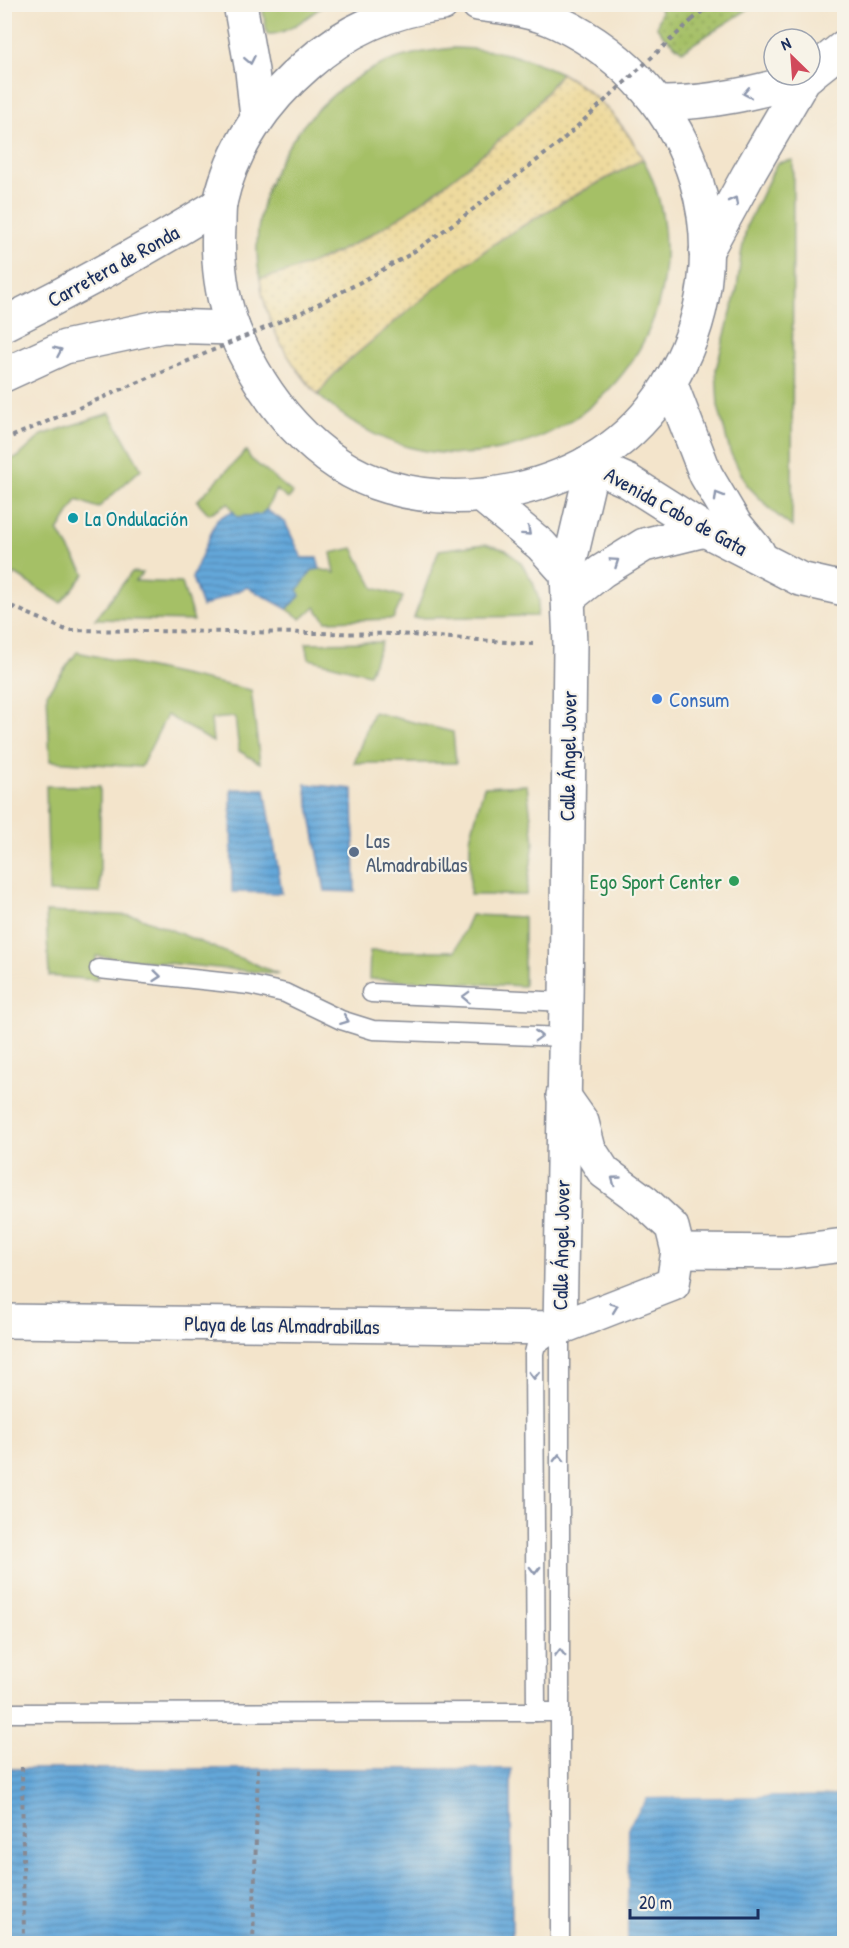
<svg xmlns="http://www.w3.org/2000/svg" width="849" height="1948" viewBox="0 0 849 1948" font-family="'Patrick Hand',sans-serif">
<style>
.green{fill:#a5c066;stroke:#607862;stroke-width:1.5}
.sand{fill:url(#sand-dots);stroke:#84847e;stroke-width:1.5}
.park{fill:url(#park-dots);stroke:#607862;stroke-width:1.5}
.water{fill:url(#water-rules);stroke:#406b9c;stroke-width:1.5}
.pier{fill:#f3e4cb}
.lines{fill:none;stroke-linecap:round;stroke-linejoin:round}
.lane-casing{stroke:#878a94;stroke-width:21}
.street-casing{stroke:#878a94;stroke-width:36}
.secondary-casing{stroke:#878a94;stroke-width:36}
.primary-casing{stroke:#878a94;stroke-width:36}
.path{stroke:#878a94;stroke-width:4;stroke-dasharray:4.5 4.5;stroke-linecap:butt}
.lane{stroke:#fff;stroke-width:18}
.street{stroke:#fff;stroke-width:33}
.secondary{stroke:#fff;stroke-width:33}
.primary{stroke:#fff;stroke-width:33}
.path-bridge{stroke:#878a94;stroke-width:4;stroke-dasharray:4.5 4.5;stroke-linecap:butt}
.oneway{stroke:#8d97ae}
.culture-dot{fill:#0f9aa8;stroke:#f7f3e8;stroke-width:2}
.shop-dot{fill:#3f7fe0;stroke:#f7f3e8;stroke-width:2}
.service-dot{fill:#5c6f8a;stroke:#f7f3e8;stroke-width:2}
.leisure-dot{fill:#2e9e5b;stroke:#f7f3e8;stroke-width:2}
.labels{text-anchor:middle;dominant-baseline:central;stroke-width:4.5;stroke-linejoin:round;paint-order:stroke}
.street-label{font-size:21px;fill:#1b2f5e;stroke:#f7f3e8}
.culture-label{font-size:21px;fill:#0d838f;stroke:#f7f3e8;text-anchor:start}
.shop-label{font-size:21px;fill:#366cbe;stroke:#f7f3e8;text-anchor:start}
.service-label{font-size:21px;fill:#4e5e75;stroke:#f7f3e8;text-anchor:start}
.leisure-label{font-size:21px;fill:#27864d;stroke:#f7f3e8;text-anchor:end}
</style>
<defs>
<pattern id="sand-dots" width="8" height="8" patternUnits="userSpaceOnUse" patternTransform="scale(1.5)"><rect width="8" height="8" fill="#eeda9e"/><path d="M2 2h.1M6 6h.1" fill="none" stroke="#ccbb8a" stroke-width="1.8" stroke-linecap="round"/></pattern>
<pattern id="park-dots" width="8" height="8" patternUnits="userSpaceOnUse" patternTransform="scale(1.5)"><rect width="8" height="8" fill="#a5c066"/><path d="M2 2h.1M6 6h.1" fill="none" stroke="#869c57" stroke-width="1.8" stroke-linecap="round"/></pattern>
<pattern id="water-rules" width="6" height="5" patternUnits="userSpaceOnUse" patternTransform="scale(1.5)"><rect width="6" height="5" fill="#64a7d9"/><path d="M0 2.5h6" fill="none" stroke="#5288b3"/></pattern>
</defs>
<rect width="100%" height="100%" fill="#f7f3e8"/>
<filter id="ink" filterUnits="userSpaceOnUse"><feTurbulence type="fractalNoise" baseFrequency=".0167" numOctaves="2"/><feDisplacementMap in="SourceGraphic" scale="12" xChannelSelector="R" yChannelSelector="G"/><feConvolveMatrix kernelMatrix="1 2 1 2 8 2 1 2 1" color-interpolation-filters="sRGB"/></filter>
<filter id="wash" filterUnits="userSpaceOnUse"><feTurbulence type="fractalNoise" baseFrequency=".008" numOctaves="4" result="noise"/><feDisplacementMap in="SourceGraphic" scale="24" xChannelSelector="R" yChannelSelector="G"/><feGaussianBlur stdDeviation="1.35" result="paint"/><feColorMatrix in="noise" values="0 0 0 0 0 0 0 0 0 0 0 0 0 0 0 0 0 1.4 0 .05"/><feComposite in="paint" operator="in"/></filter>
<g filter="url(#wash)">
<rect width="100%" height="100%" fill="#f3e4cb"/>
<g class="green">
<path d="M262 5V4L325 5C308 15 288 36 267 34Z"/>
<path d="M453 48C492 48 526 56 561 73 550 88 539 103 526 116 514 129 499 140 485 152 421 206 345 261 260 279 243 193 300 105 374 68 399 55 426 51 453 48Z"/>
<path d="M643 159C662 193 668 235 664 273 651 395 526 479 408 447 374 438 345 419 318 395L328 381 342 366 452 274 504 237 566 200Z"/>
<path d="M793 160 792 527 772 511 747 485 730 452 718 406 716 369 737 289 741 255 747 225 777 163Z"/>
<path d="M110 413 141 469 98 508 77 500 58 531 85 574 61 603 15 574 5 583V460L18 457 42 435Z"/>
<path d="M246 451 251 459 293 493 288 499 276 490 266 510 260 515 237 517 228 503 209 514 197 501Z"/>
<path d="M486 544 506 550 521 563 533 582 539 600 537 616 414 618 439 550Z"/>
<path d="M353 548 374 588 403 597 393 619 326 621 315 607 301 619 287 609 300 596 297 590 312 570 320 569 335 573 331 553Z"/>
<path d="M132 572 143 573 135 581 182 583 194 621 95 619Z"/>
<path d="M382 642 369 674 309 659 306 643Z"/>
<path d="M77 652 251 690 260 763 239 751 235 717 211 719 213 742 167 715 141 767 50 761 47 693Z"/>
<path d="M373 712 453 732 456 763H354Z"/>
<path d="M527 785 534 842 526 895H470V838L484 787Z"/>
<path d="M46 786H100V893L49 892Z"/>
<path d="M46 912 137 916 279 974 96 956 97 980 49 976Z"/>
<path d="M471 915 524 917V986L369 979 370 951H455Z"/>
</g>
<path class="sand" d="M561 73C596 93 624 123 643 159L566 200 504 237 452 274 342 366 328 381 318 395C288 362 265 324 260 279 345 261 421 206 485 152 499 140 514 129 526 116 539 103 550 88 561 73Z"/>
<path class="park" d="M657 5H755L682 51 663 35 657 27 661 10Z"/>
<g class="water">
<path d="M266 510 285 522 302 558H317L320 569 312 570 298 590 300 596 287 609 247 587 202 607 192 578 217 519 233 511 237 517 260 515Z"/>
<path d="M305 784 353 789 355 892 325 891Z"/>
<path d="M231 789H265L282 893 232 892Z"/>
<path d="M5 1769H511L512 1943H5Z"/>
<path d="M844 1795V1943L627 1944 628 1826 647 1798Z"/>
</g>
<path class="pier" d="M844 1792V1795L647 1798 628 1826 627 1943 624 1944 625 1825 646 1796Z"/>
</g>
<g filter="url(#ink)">
<g class="lines">
<defs>
<g id="lane">
<path d="M99 969 249 985 285 993 341 1020 373 1030 566 1037"/>
<path d="M371 993 566 1002"/>
<path d="M560 1328V1944"/>
<path d="M536 1712 534 1353 536 1345 558 1329"/>
<path d="M4 1713 560 1712"/>
</g>
<g id="street">
<path d="M482 496 541 545 567 574"/>
<path d="M568 598 602 571 644 545 705 530"/>
<path d="M678 1251 788 1252 844 1245"/>
<path d="M4 1321 560 1328 673 1284 678 1251 672 1227 645 1202 604 1172 589 1149 582 1122 563 1095"/>
<path d="M560 1328 566 1002 570 645 567 574 594 459"/>
</g>
<g id="secondary">
<path d="M240 4 252 71 257 117"/>
<path d="M810 74 844 47"/>
<path d="M660 103C709 104 757 92 804 79"/>
<path d="M706 252 748 175 804 79 809 75"/>
</g>
<g id="primary">
<path d="M442 4C392 10 345 31 307 65 265 101 232 148 220 203 219 210 219 218 219 226 217 260 221 297 234 330 261 397 315 466 388 487 429 499 473 499 515 490 579 475 631 444 667 387 749 255 699 90 559 23 534 11 505 7 478 4"/>
<path d="M4 324C78 287 150 247 220 204"/>
<path d="M4 375 65 347 163 326 233 328"/>
<path d="M670 382 706 475 735 524 758 552"/>
<path d="M587 463 628 481 705 530 800 579 844 589"/>
</g>
</defs>
<use href="#lane" class="lane-casing"/>
<use href="#street" class="street-casing"/>
<use href="#secondary" class="secondary-casing"/>
<use href="#primary" class="primary-casing"/>
<g class="path">
<path d="M692 20 711 4"/>
<path d="M4 603 66 630 398 634 533 644"/>
<path d="M22 1767 24 1944"/>
<path d="M253 1944 258 1766"/>
</g>
<use href="#lane" class="lane"/>
<use href="#street" class="street"/>
<use href="#secondary" class="secondary"/>
<use href="#primary" class="primary"/>
<path class="path-bridge" d="M4 440 302 312 357 284 409 255 460 219 557 145 692 20"/>
</g>
<defs><path id="oneway-chevron" d="M-2-3.5L2.5 0L-2 3.5" fill="none" stroke-width="1.6" stroke-linecap="round" stroke-linejoin="round" transform="scale(1.5)"/></defs>
<g class="oneway">
<use href="#oneway-chevron" transform="translate(250 60) rotate(79)"/>
<use href="#oneway-chevron" transform="translate(747 93) rotate(169)"/>
<use href="#oneway-chevron" transform="translate(734 201) rotate(-62)"/>
<use href="#oneway-chevron" transform="translate(58 351) rotate(-24)"/>
<use href="#oneway-chevron" transform="translate(718 496) rotate(-120)"/>
<use href="#oneway-chevron" transform="translate(527 532) rotate(42)"/>
<use href="#oneway-chevron" transform="translate(615 562) rotate(-34)"/>
<use href="#oneway-chevron" transform="translate(157 976) rotate(6)"/>
<use href="#oneway-chevron" transform="translate(466 997) rotate(-178)"/>
<use href="#oneway-chevron" transform="translate(345 1020) rotate(21)"/>
<use href="#oneway-chevron" transform="translate(538 1036) rotate(2)"/>
<use href="#oneway-chevron" transform="translate(615 1180) rotate(-144)"/>
<use href="#oneway-chevron" transform="translate(614 1307) rotate(-21)"/>
<use href="#oneway-chevron" transform="translate(534 1375) rotate(90)"/>
<use href="#oneway-chevron" transform="translate(559 1458) rotate(-90)"/>
<use href="#oneway-chevron" transform="translate(535 1570) rotate(90)"/>
<use href="#oneway-chevron" transform="translate(560 1653) rotate(-90)"/>
</g>
</g>
<circle class="culture-dot" cx="73" cy="518" r="6"/>
<circle class="shop-dot" cx="657" cy="699" r="6"/>
<circle class="service-dot" cx="354" cy="852" r="6"/>
<circle class="leisure-dot" cx="734" cy="881" r="6"/>
<g class="labels">
<g class="street-label">
<text transform="translate(113 266) rotate(-29)">Carretera de Ronda</text>
<text transform="translate(676 511) rotate(29)">Avenida Cabo de Gata</text>
<text transform="translate(568 756) rotate(-89)">Calle Ángel Jover</text>
<text transform="translate(561 1245) rotate(-89)">Calle Ángel Jover</text>
<text transform="translate(282 1325) rotate(1)">Playa de las Almadrabillas</text>
</g>
<g class="culture-label">
<text x="85" y="518">La Ondulación</text>
</g>
<g class="shop-label">
<text x="669" y="699">Consum</text>
</g>
<g class="service-label">
<text x="366" y="840">Las<tspan x="366" dy="24">Almadrabillas</tspan></text>
</g>
<g class="leisure-label">
<text x="722" y="881">Ego Sport Center</text>
</g>
</g>
<rect width="849" height="1948" fill="none" stroke="#f7f3e8" stroke-width="24"/>
<g transform="translate(792 57) rotate(335)"><circle r="28" fill="#f7f3e8" stroke="#9fa5b1" stroke-width="1.5"/>
<path d="M0-4.5L10 22L0 15L-10 22Z" fill="#d1495b"/>
<text y="-9" font-size="16" font-weight="bold" text-anchor="middle" fill="#1b2f5e">N</text>
</g>
<path d="M630 1909v9h128v-9" fill="none" stroke="#1b2f5e" stroke-width="3"/>
<text x="639" y="1909" font-size="18" fill="#1b2f5e" stroke="#f7f3e8" stroke-width="4.5" paint-order="stroke">20 m</text>
</svg>
